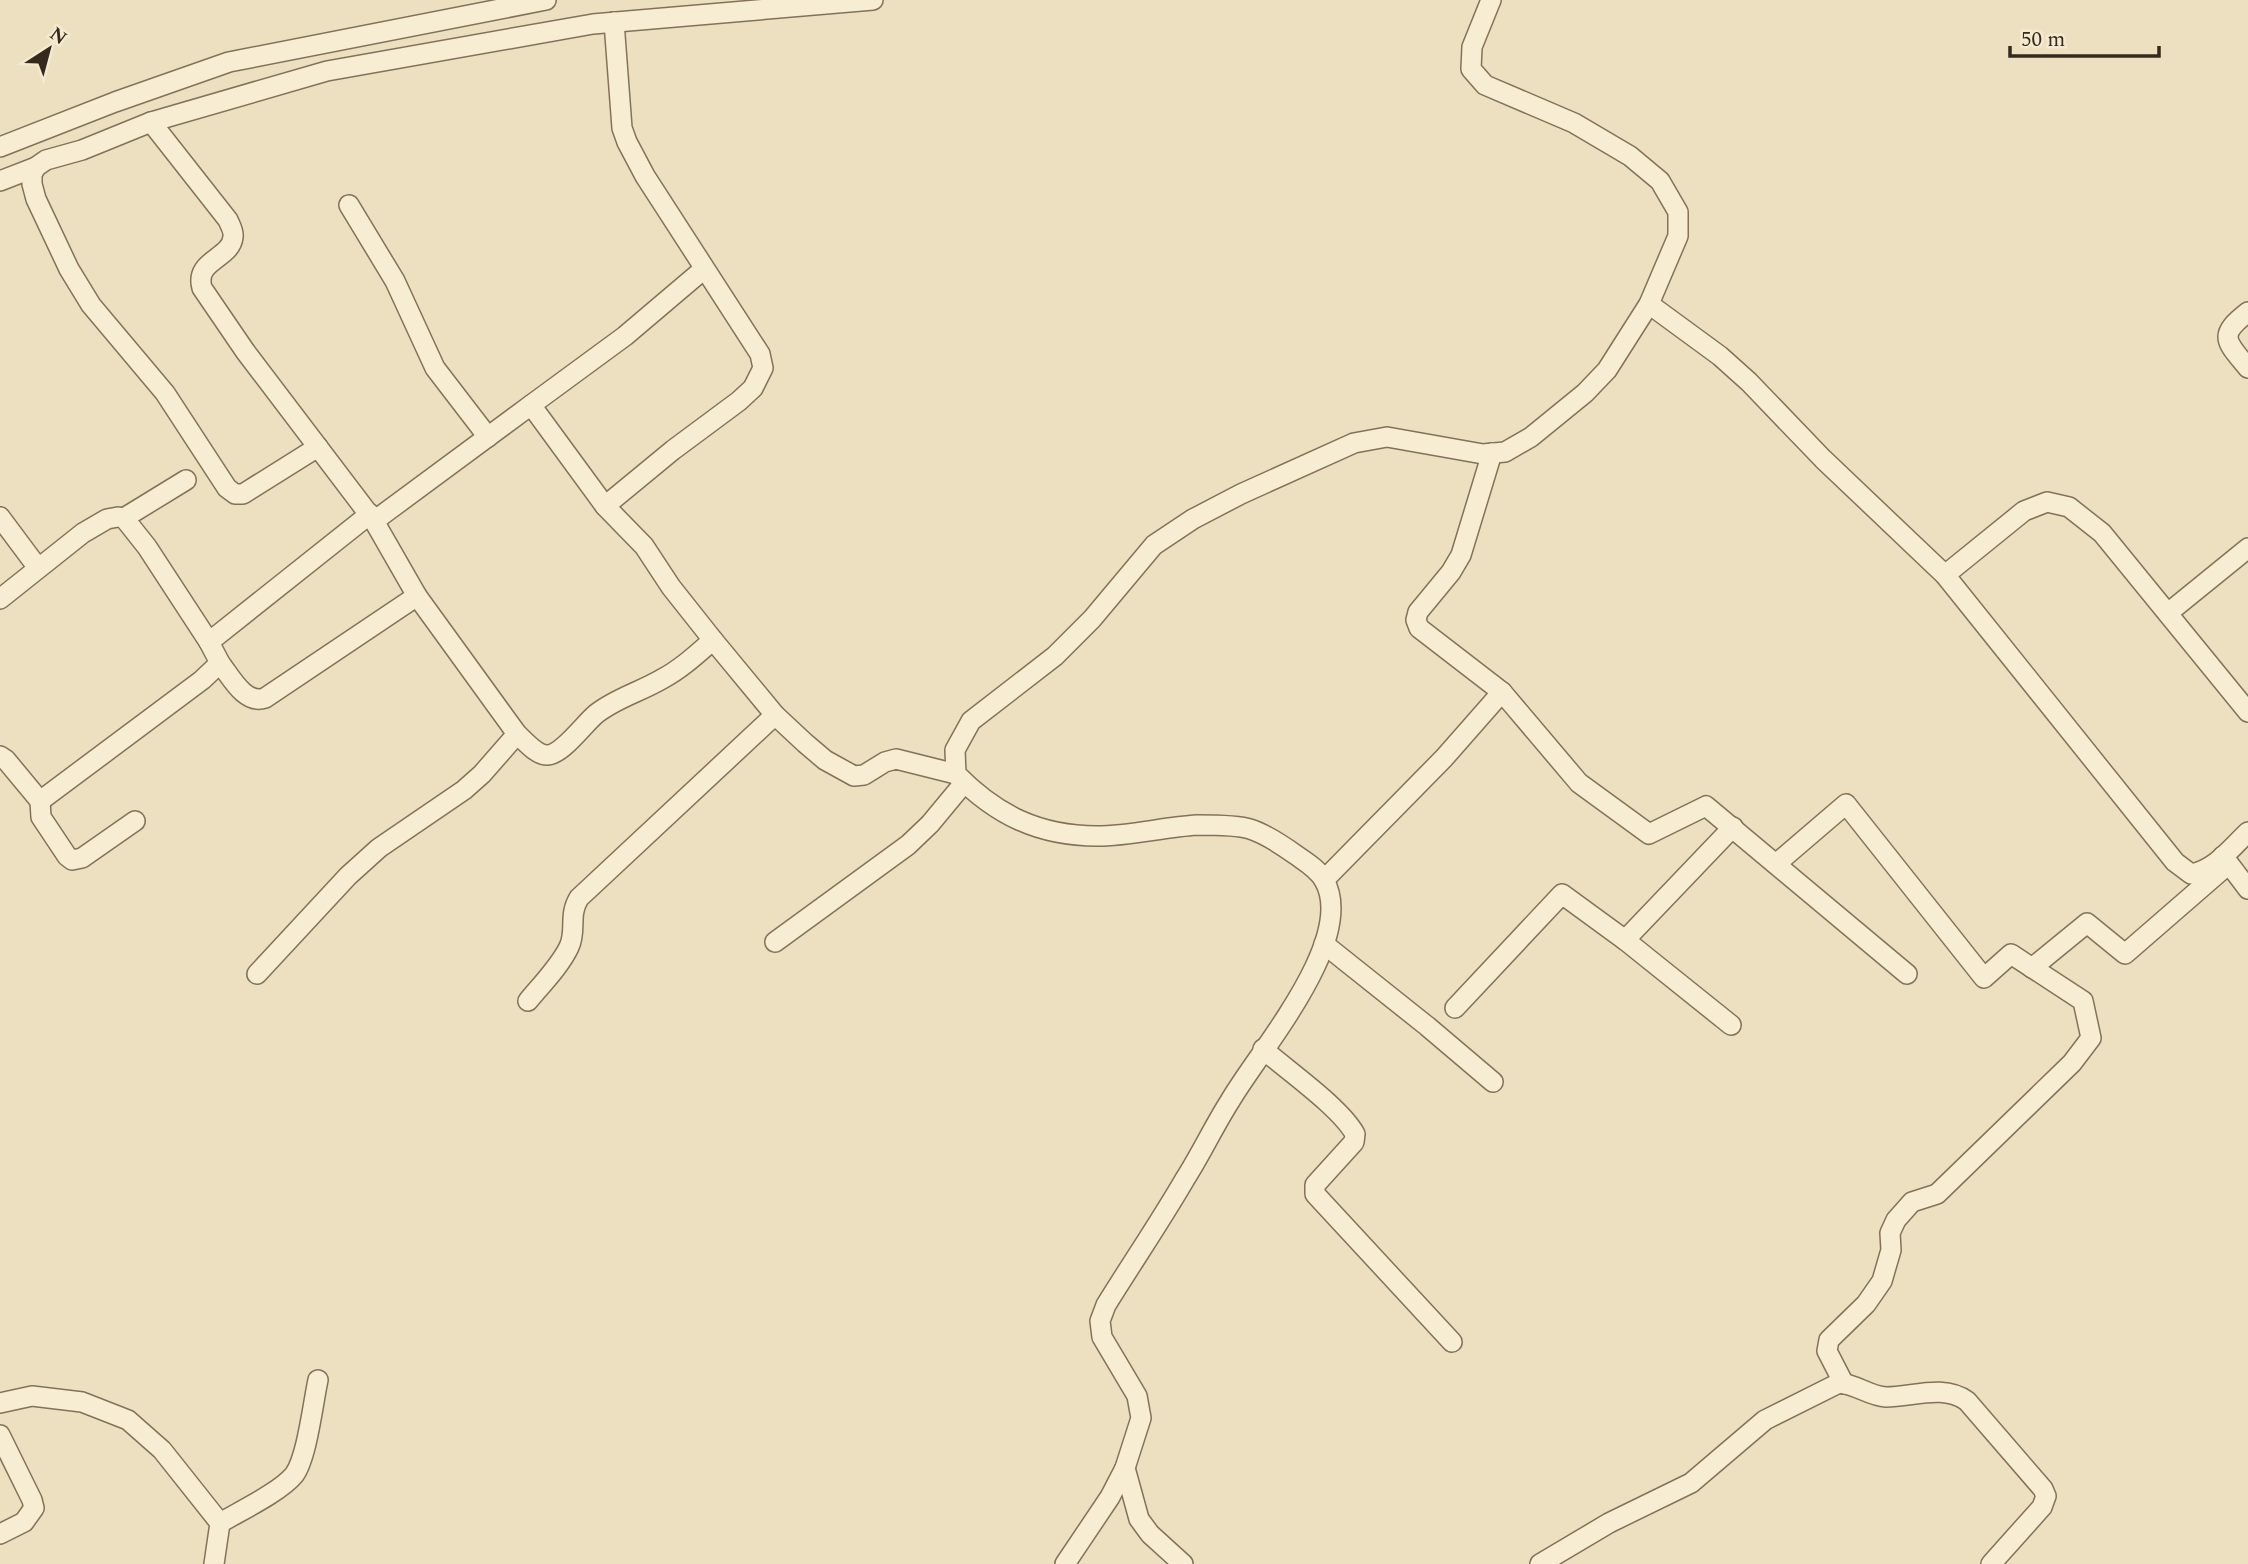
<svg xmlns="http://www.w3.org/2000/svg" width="2248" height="1564" viewBox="0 0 2248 1564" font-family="Spectral,serif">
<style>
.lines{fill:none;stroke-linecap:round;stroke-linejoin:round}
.minor-casing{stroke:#847159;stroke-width:22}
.minor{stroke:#f7edd2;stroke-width:19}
</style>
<rect width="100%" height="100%" fill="#ece0c0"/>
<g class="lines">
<defs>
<g id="minor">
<path d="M151 122 228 220C230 225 234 231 233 237 231 259 194 260 202 288L245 351 374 521 531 405 605 506 644 546 671 587 713 640 775 715 805 743 825 760 854 776 864 775 885 762 896 759 956 774"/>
<path d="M0 147 115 102 229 62 546 0"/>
<path d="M0 181 36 167"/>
<path d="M349 205 395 281 435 368 488 437"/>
<path d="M1649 304 1720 356 1749 382 1823 459 1945 575 2175 862 2191 874C2215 870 2231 848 2248 832"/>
<path d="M2248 312C2217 336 2226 341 2248 368"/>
<path d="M531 405 625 336 704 269"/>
<path d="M318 447 243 494H235L227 488 165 393 91 305 69 269 36 199 32 184V174L36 167 46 160 82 150 151 122 327 71 593 24 873 0"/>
<path d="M1492 453 1461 555 1451 572 1418 612 1416 620 1419 628 1502 692 1579 783 1649 834 1706 806 1907 974"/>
<path d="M605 506 673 450 739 401 753 388 763 368 760 354 645 176 627 142 622 128 614 22"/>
<path d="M0 517 38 568"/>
<path d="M124 518 186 480"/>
<path d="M374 521 417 596 517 734C525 741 536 755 547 755 562 755 584 724 596 714 616 698 640 692 662 679 681 669 697 654 713 640"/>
<path d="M1945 575 2024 511 2047 502 2069 507 2102 533 2248 712"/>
<path d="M0 599 83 533 107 519 118 517 124 518 147 547 209 642"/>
<path d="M2168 613 2248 548"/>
<path d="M220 663C231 677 245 705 265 698L417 596"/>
<path d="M0 756 6 760 40 801 202 680 220 663 209 642 370 514"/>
<path d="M40 801 41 817 67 856 72 860 82 858 135 821"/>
<path d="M2223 856 2248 889"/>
<path d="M1776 864 1846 804 1984 978 2011 954 2083 1001 2091 1038 2072 1063 1937 1194 1912 1202 1896 1220 1890 1233 1891 1250 1882 1281 1866 1304 1829 1340 1827 1351 1844 1384"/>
<path d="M1324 880 1444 758 1502 692"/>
<path d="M775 942 908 845 930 824 964 783"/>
<path d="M1324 944 1427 1026 1493 1082"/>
<path d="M2032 968 2087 923 2125 954 2224 868"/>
<path d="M257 974 348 876 379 848 464 790 482 774 517 734"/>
<path d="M528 1001C542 984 560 966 569 947 577 930 568 916 579 898L775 715"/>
<path d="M1455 1008 1562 894 1625 940"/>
<path d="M1731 1025 1625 940 1733 827"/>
<path d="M1263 1049C1288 1071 1340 1107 1355 1134L1354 1142 1315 1185V1194L1452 1342"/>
<path d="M0 1403 32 1396 82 1402 128 1420 162 1450 220 1523 214 1564"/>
<path d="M0 1435 32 1500 34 1508 24 1522 0 1534"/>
<path d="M1125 1468 1139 1519 1150 1534 1183 1564"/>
<path d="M220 1523C240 1511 280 1492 294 1475 307 1458 313 1403 318 1380"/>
<path d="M1065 1564 1110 1497 1125 1468 1141 1418 1137 1396 1102 1337 1100 1321 1106 1305C1132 1263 1160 1222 1185 1179 1201 1154 1214 1126 1230 1101 1259 1051 1358 939 1324 880 1318 869 1306 862 1296 855 1282 845 1266 834 1250 829 1238 825 1211 825 1197 825 1164 827 1130 836 1097 836 1039 836 996 815 956 774L955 750 971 721 1055 656 1092 619 1154 545 1193 519 1241 494 1354 443 1387 437 1483 454 1505 452 1531 437 1585 393 1607 370 1649 304 1678 236V212L1660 181 1630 156 1574 123 1485 85 1471 69 1472 47 1491 0"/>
<path d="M1540 1564 1609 1523 1691 1483 1765 1420 1839 1383C1856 1384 1869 1396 1886 1397 1913 1397 1943 1384 1967 1401L2043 1489 2046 1496 2042 1507 1991 1564"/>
</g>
</defs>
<use href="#minor" class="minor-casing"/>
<use href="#minor" class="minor"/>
</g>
<g transform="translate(49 49) rotate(36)" stroke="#f3eacf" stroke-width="5" paint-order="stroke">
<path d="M0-5L12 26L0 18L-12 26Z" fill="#34291c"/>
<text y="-10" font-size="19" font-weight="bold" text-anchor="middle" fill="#34291c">N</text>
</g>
<path d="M2010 46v10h149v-10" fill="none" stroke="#34291c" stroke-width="3.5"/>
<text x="2021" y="46" font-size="21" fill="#34291c" stroke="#f3eacf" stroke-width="5" paint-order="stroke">50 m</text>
</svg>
